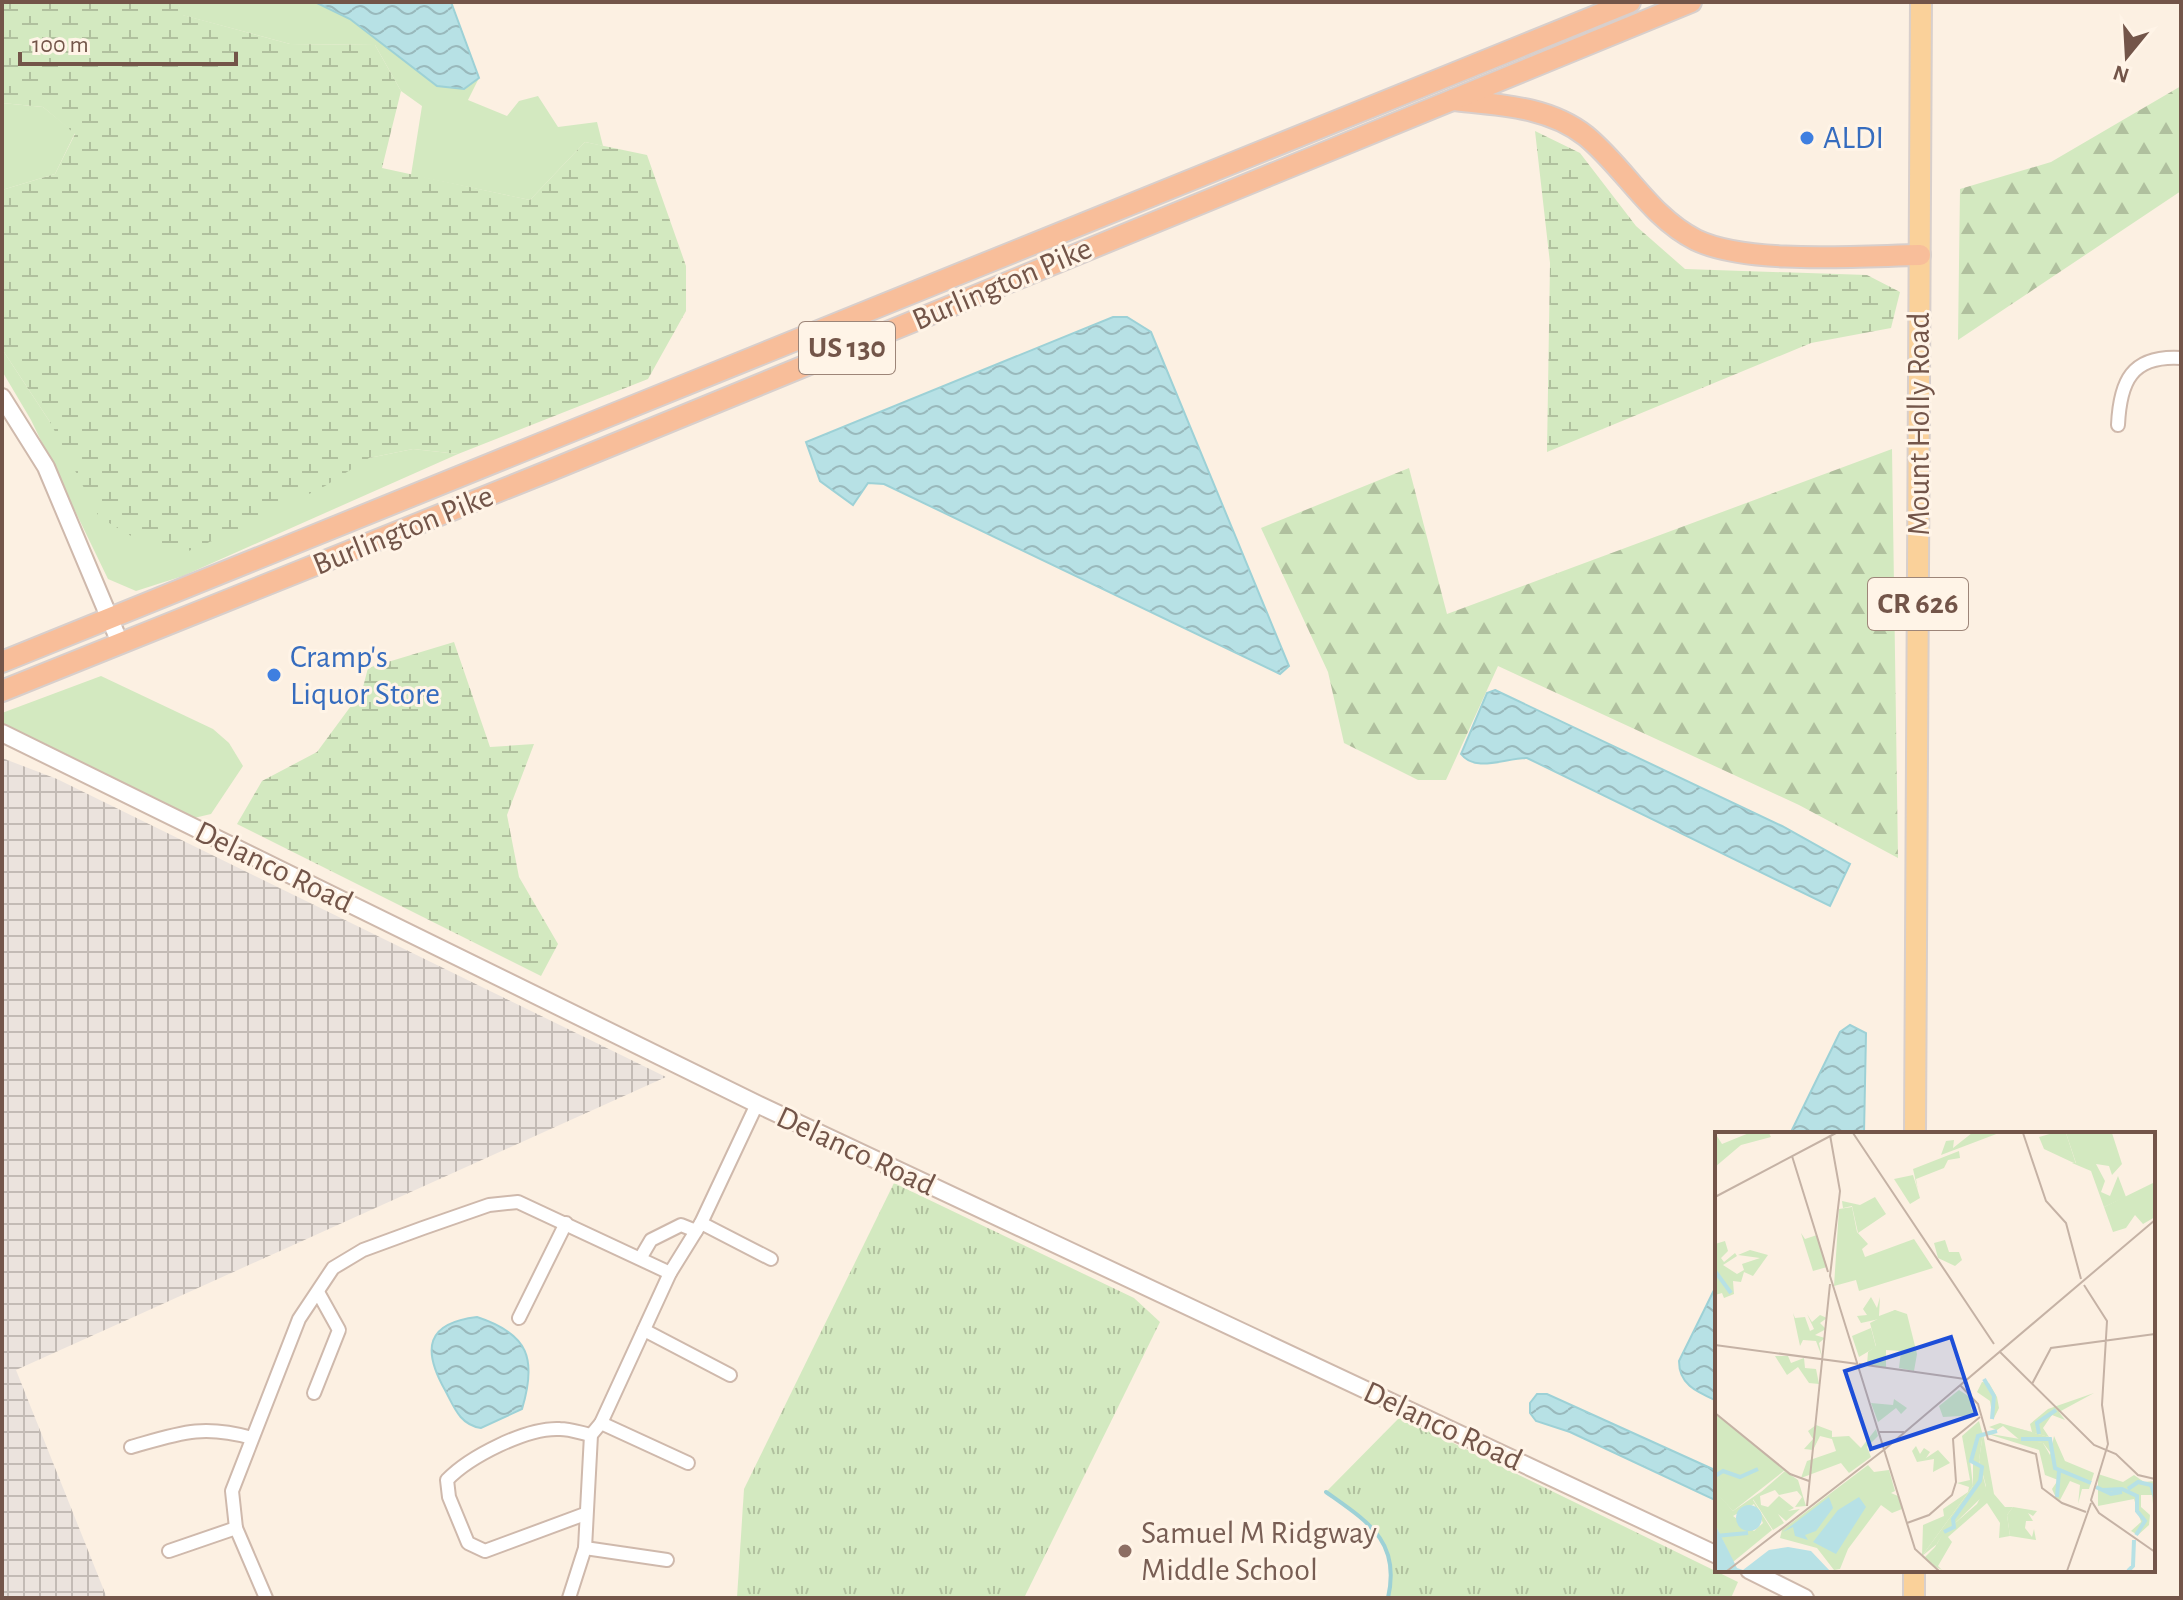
<svg xmlns="http://www.w3.org/2000/svg" width="2183" height="1600" viewBox="0 0 2183 1600" font-family="'Alegreya Sans',sans-serif">
<style>
.industrial{fill:url(#industrial-grid)}
.green{fill:#d3e9c0}
.forest{fill:url(#forest-firs)}
.wetland{fill:url(#wetland-marsh)}
.park{fill:url(#park-tufts)}
.water{fill:url(#water-waves);stroke:#9dd1d6;stroke-width:2}
.lines{fill:none;stroke-linecap:round;stroke-linejoin:round}
.stream{stroke:#9dd1d6;stroke-width:4}
.minor-casing{stroke:#cfb9ac;stroke-width:16}
.tertiary-casing{stroke:#cfb9ac;stroke-width:20}
.primary-casing{stroke:#d8cfcc;stroke-width:24}
.trunk-casing{stroke:#d8cfcc;stroke-width:24}
.minor{stroke:#fff;stroke-width:12}
.tertiary{stroke:#fff;stroke-width:16}
.primary{stroke:#fad19a;stroke-width:20}
.trunk{stroke:#f8be9a;stroke-width:20}
.shop-dot{fill:#3f7fe0;stroke:#fff4e7;stroke-width:3}
.education-dot{fill:#8d6e63;stroke:#fff4e7;stroke-width:3}
.labels{text-anchor:middle;dominant-baseline:central;stroke-width:6;stroke-linejoin:round;paint-order:stroke}
.shield{fill:#fff4e7;stroke:#9d8578;stroke-width:2}
.shield-label{font-size:30px;font-weight:bold;fill:#735549}
.shop-label{font-size:32px;fill:#366cbe;stroke:#fff4e7;text-anchor:start}
.street-label{font-size:32px;fill:#735549;stroke:#fff4e7}
.education-label{font-size:32px;fill:#785e54;stroke:#fff4e7;text-anchor:start}
.inset-river{fill:none;stroke:#b7e1e5;stroke-width:4}
.inset-road{fill:none;stroke:#c5b2a5;stroke-width:2}
.view{fill:#1d4ed8;fill-opacity:0.15;stroke:#1d4ed8;stroke-width:4}
.inset-edge{fill:none;stroke:#735549;stroke-width:4}
</style>
<defs>
<pattern id="industrial-grid" width="8" height="8" patternUnits="userSpaceOnUse" patternTransform="scale(2)"><rect width="8" height="8" fill="#ebe3dd"/><path d="M0 4h8M4 0v8" fill="none" stroke="#c3bbb5"/></pattern>
<pattern id="forest-firs" width="22" height="20" patternUnits="userSpaceOnUse" patternTransform="scale(2)"><rect width="22" height="20" fill="#d3e9c0"/><path d="M5 1l3.5 6h-7zM16 11l3.5 6h-7z" fill="#b0c09e"/></pattern>
<pattern id="wetland-marsh" width="20" height="14" patternUnits="userSpaceOnUse" patternTransform="scale(2)"><rect width="20" height="14" fill="#d3e9c0"/><path d="M1 5h8M5 5V1M11 12h8M15 12V8" fill="none" stroke="#b0c09e"/></pattern>
<pattern id="park-tufts" width="24" height="20" patternUnits="userSpaceOnUse" patternTransform="scale(2)"><rect width="24" height="20" fill="#d3e9c0"/><path d="M3 7l-1-3M5 7V3M7 7l1-3M15 17l-1-3M17 17v-4M19 17l1-3" fill="none" stroke="#b0c09e"/></pattern>
<pattern id="water-waves" width="16" height="10" patternUnits="userSpaceOnUse" patternTransform="scale(2)"><rect width="16" height="10" fill="#b7e1e5"/><path d="M0 5q4-4 8 0t8 0" fill="none" stroke="#99b9bc"/></pattern>
</defs>
<rect width="100%" height="100%" fill="#fcf0e2"/>
<path class="industrial" d="M2 758 57 779 666 1077 16 1370 107 1598H2Z"/>
<g class="green">
<path d="M178 2H315L350 19 437 86 464 89 479 78 468 100 507 116 519 101 538 96 558 127 597 122 603 146 585 142 530 200 411 175 422 106 401 91 375 45 290 44 182 15Z"/>
<path d="M2 103 43 107 75 133 55 174 2 190Z"/>
<path d="M2 349 50 422 369 458 413 449 458 454 183 576 136 591 108 579 31 420 2 371Z"/>
<path d="M101 676 213 729 229 743 243 766 211 814 194 818 2 724V713Z"/>
</g>
<g class="forest">
<path d="M2181 86V191L1958 340 1960 189 2051 162Z"/>
<path d="M1892 449 1898 858 1799 805 1498 666 1446 780H1418L1344 743 1328 672 1261 528 1409 468 1447 614Z"/>
</g>
<g class="wetland">
<path d="M2 2H178L183 15 290 44 375 45 401 91 382 168 530 200 585 142 647 155 686 266V311L648 379 458 454 413 449 369 458 325 486 233 532 170 559 99 517 50 422 2 349V190L55 174 75 134 43 107 2 103Z"/>
<path d="M1535 131 1580 153 1636 226 1685 269 1867 275 1900 292 1891 328 1811 343 1547 452 1550 263Z"/>
<path d="M454 642 490 747 534 744 507 815 519 877 558 944 541 976 237 824 262 781 317 752 362 691 368 668Z"/>
</g>
<g class="park">
<path d="M894 1183 1134 1298 1160 1322 1024 1598H737L744 1489Z"/>
<path d="M1400 1417 1738 1582 1731 1598H1388C1401 1541 1368 1522 1326 1492Z"/>
</g>
<g class="water">
<path d="M315 2H451L479 78 464 89 437 86 350 19Z"/>
<path d="M1113 317H1127L1151 332 1289 666 1280 674 884 484 868 483 853 505 820 481 806 442Z"/>
<path d="M1495 690 1782 826 1850 864 1830 906 1527 758C1505 758 1476 773 1461 754L1487 693Z"/>
<path d="M1850 1025 1866 1033 1864 1134H1790L1840 1032Z"/>
<path d="M1717 1284V1401C1697 1392 1679 1385 1679 1361Z"/>
<path d="M477 1317C529 1334 537 1359 522 1409L481 1428C460 1425 454 1407 445 1390 422 1349 426 1323 477 1317Z"/>
<path d="M1537 1394H1547L1717 1471V1501L1570 1432 1536 1421 1530 1413V1403Z"/>
</g>
<g class="lines">
<path class="stream" d="M1326 1492C1368 1522 1401 1541 1388 1598"/>
<defs>
<g id="minor">
<path d="M2118 425C2120 382 2131 355 2181 358"/>
<path d="M701 1223 771 1259"/>
<path d="M641 1257 651 1240 681 1225 696 1231"/>
<path d="M519 1318 566 1223"/>
<path d="M644 1330 730 1375"/>
<path d="M314 1393 339 1330 319 1294"/>
<path d="M601 1423 688 1463"/>
<path d="M131 1447C180 1433 202 1424 252 1438"/>
<path d="M585 1514 485 1551 468 1543 449 1497 447 1480C469 1457 527 1427 560 1429 570 1429 581 1433 591 1435"/>
<path d="M585 1548 667 1560"/>
<path d="M169 1551 236 1528"/>
<path d="M266 1598 236 1528 232 1491 299 1319 333 1268 363 1250 423 1228 489 1205 518 1202 670 1273"/>
<path d="M569 1598 585 1548 591 1435 601 1423 670 1273 701 1223 757 1104"/>
</g>
<g id="tertiary">
<path d="M2 397 46 467 120 643"/>
<path d="M2 733 757 1104 1717 1555"/>
<path d="M1749 1570 1805 1598"/>
</g>
<g id="primary">
<path d="M1915 1134 1921 2"/>
<path d="M1914 1570V1598"/>
</g>
<g id="trunk">
<path d="M1453 100C1499 105 1548 106 1586 136 1625 168 1650 217 1696 240 1748 265 1861 256 1920 255"/>
<path d="M2 662 1630 2"/>
<path d="M2 691 549 471 1691 2"/>
</g>
</defs>
<use href="#minor" class="minor-casing"/>
<use href="#tertiary" class="tertiary-casing"/>
<use href="#primary" class="primary-casing"/>
<use href="#trunk" class="trunk-casing"/>
<use href="#minor" class="minor"/>
<use href="#tertiary" class="tertiary"/>
<use href="#primary" class="primary"/>
<use href="#trunk" class="trunk"/>
</g>
<g class="shop-dot">
<circle cx="1807" cy="138" r="8"/>
<circle cx="274" cy="675" r="8"/>
</g>
<circle class="education-dot" cx="1125" cy="1551" r="8"/>
<g class="labels">
<g class="shield">
<rect x="799" y="322" width="96" height="52" rx="6"/>
<rect x="1868" y="578" width="100" height="52" rx="6"/>
</g>
<g class="shield-label">
<text x="847" y="348">US 130</text>
<text x="1918" y="604">CR 626</text>
</g>
<g class="shop-label">
<text x="1823" y="138">ALDI</text>
<text x="290" y="657">Cramp's<tspan x="290" dy="37">Liquor Store</tspan></text>
</g>
<g class="street-label">
<text transform="translate(1002 284) rotate(-23)">Burlington Pike</text>
<text transform="translate(1919 424) rotate(-90)">Mount Holly Road</text>
<text transform="translate(403 530) rotate(-22)">Burlington Pike</text>
<text transform="translate(274 867) rotate(26)">Delanco Road</text>
<text transform="translate(856 1151) rotate(25)">Delanco Road</text>
<text transform="translate(1443 1426) rotate(25)">Delanco Road</text>
</g>
<g class="education-label">
<text x="1141" y="1533">Samuel M Ridgway<tspan x="1141" dy="37">Middle School</tspan></text>
</g>
</g>
<g transform="translate(1715 1132)">
<rect width="440" height="440" fill="#fcf0e2"/>
<path d="M440 50V85L428 92 420 83 411 96 398 100 389 75ZM70 339 83 348 91 374 80 375 87 365 82 359 64 363 60 358 45 364 46 373 53 375 64 364 79 376 73 379 85 377 71 389 63 382 69 391 58 398 38 367ZM298 375 322 379 318 384 313 381 318 389H311L310 396 317 405 319 397 321 408 295 404 292 383Z" fill="#d3e9c0"/>
<path d="M0 1 7 12 34 1H54L56 5 26 13 0 35ZM257 1H284L226 23 231 9 239 8 238 16ZM351 1H397L407 32 397 43 394 34 381 32 390 49 386 60 395 64 403 44 411 65 389 75 376 39 357 31H361ZM244 19 245 26 233 28 229 36 201 47 203 59 198 37ZM160 65 171 82 143 101 137 74 128 76 127 69 145 73ZM86 101 90 107 102 103 112 135 98 139ZM10 109 13 119 6 126 9 130 20 121 22 124 8 133 22 142 29 138 27 132 45 126 23 123 35 118 53 123 38 144 29 140 26 150 18 149 19 162 9 166 7 161 0 163V112ZM156 165 162 176 165 165 164 184 180 178 187 182 146 191 142 184 152 183 148 177ZM78 181 80 186 90 185 95 199 99 197 92 182 97 190 105 183 112 186 105 191 111 197 100 203 110 206 104 211 107 225 101 209 88 208 85 214ZM156 196 161 215 144 225 137 204ZM60 224H73L76 231 89 226 90 236 101 237 104 252 94 251 83 235 72 243ZM267 250 274 251 282 265 284 276 278 288 275 269 262 260ZM379 261 344 280 350 288 337 283 328 296 334 305 289 293 317 300 315 292 333 277ZM179 267 192 276 186 282 181 276 163 290 156 271 178 273ZM264 289 267 300 255 328 258 354 207 424 208 393 229 384 228 377 253 360 254 355 242 351 255 348 247 304ZM101 293 117 299V305L134 304 146 316 161 297 163 304 152 315 156 325 134 341 126 331 86 346 92 329 121 319 117 307 105 304 98 318 89 317 98 307 93 299ZM268 301 279 362 290 375H298L292 383 295 404 284 406 285 391 272 371 233 405 237 410 223 434 227 438 217 433 220 418 231 399 262 372 271 354 264 328ZM270 301 328 311 335 323 339 304 350 329 379 341 374 357H367L363 372 365 353 355 349 345 368 341 366 337 357 343 348 330 343 324 318ZM383 342 408 350 419 343 429 350 440 349V391L437 363H426V375L435 383 434 393 423 403 416 399 426 390 419 367 383 374Z" fill="#d3e9c0"/>
<path d="M244 258 258 267 256 277 263 283 228 285 224 274ZM285 291 334 305 341 317 338 324 328 311 306 309 288 294 282 298 274 295ZM263 297 268 301 264 328 272 360 231 400 217 433 209 426 220 415 227 403 222 412 207 424 258 354V315L252 310ZM201 314 205 322 209 316 215 320 211 326 223 318 235 331 218 340 219 327 202 330 197 319ZM0 342 11 353 2 361 18 379 47 359 38 368 57 398 18 430 0 392ZM39 372 48 391 39 399 18 384Z" fill="#d3e9c0" fill-rule="evenodd"/>
<path d="M137 75 142 100 153 112 147 117 150 125 199 107 218 136 144 159 141 148 119 154 124 77Z" fill="#d3e9c0"/>
<path d="M338 1H351L361 32 329 17 324 5ZM198 43 205 66 195 72 179 47ZM230 108 234 120H244L247 128 240 134 223 126 219 111ZM180 178 192 182 202 222 199 239 184 236 186 219 171 218V236L152 233 153 220 161 214 155 191ZM0 281 70 338 18 379 1 361 10 353 0 342ZM153 333 159 340 174 338 180 359 176 361 183 364 187 377 177 381 166 373 133 417 125 437 119 438 102 416 65 406 67 398Z" fill="#d3e9c0"/>
<path d="M114 365 118 376 101 399 90 403 93 408 80 404 78 395 68 400ZM144 365 151 375 121 422 98 410 123 378ZM21 386a13 13 0 1 1 26 0a13 13 0 1 1-26 0ZM0 392 22 436 28 438 54 418 73 415 96 419 115 439H1Z" fill="#b7e1e5"/>
<path class="inset-river" d="M0 139 16 161M269 247 279 264 277 287M324 302 322 291 341 278M306 307H335L340 336 376 351M0 344 8 339 25 345 43 337M381 355 396 362 407 360M413 357 423 350 436 353 440 365M388 358 407 357 422 364V379L430 389 421 403M342 365 344 339M229 400 239 395 238 387 265 349 267 335 256 329 263 304 282 299M0 404 33 401M413 439 418 434 419 408"/>
<path class="inset-road" d="M138 1 279 212M308 1 331 69 351 91 366 147M115 3 125 59 115 144 200 417 224 439M77 24 113 140M0 65 121 1M369 153 392 189 387 273 393 312 376 368 384 381 440 420M0 213 143 232M284 219 379 313 401 322 423 343 440 347M144 232 250 247M317 252 336 216 440 202M245 253 263 272 273 307 321 322 327 356 347 371 371 380M0 281 75 342 94 349M164 300H189M92 374 115 152M192 391 214 383 237 363 241 350 238 307 265 285M12 439 170 317 440 88M352 439 376 371"/>
<path class="view" d="M236 205 261 282 156 317 130 239Z"/>
<rect width="440" height="440" class="inset-edge"/>
</g>
<rect width="2183" height="1600" fill="none" stroke="#735549" stroke-width="8"/>
<g transform="translate(2127 56) rotate(198)" stroke="#fff4e7" stroke-width="6" paint-order="stroke">
<path d="M0-6L14 30L0 20L-14 30Z" fill="#735549"/>
<text y="-12" font-size="22" font-weight="bold" text-anchor="middle" fill="#735549">N</text>
</g>
<path d="M20 52v12h216v-12" fill="none" stroke="#735549" stroke-width="4"/>
<text x="32" y="52" font-size="24" fill="#735549" stroke="#fff4e7" stroke-width="6" paint-order="stroke">100 m</text>
</svg>
